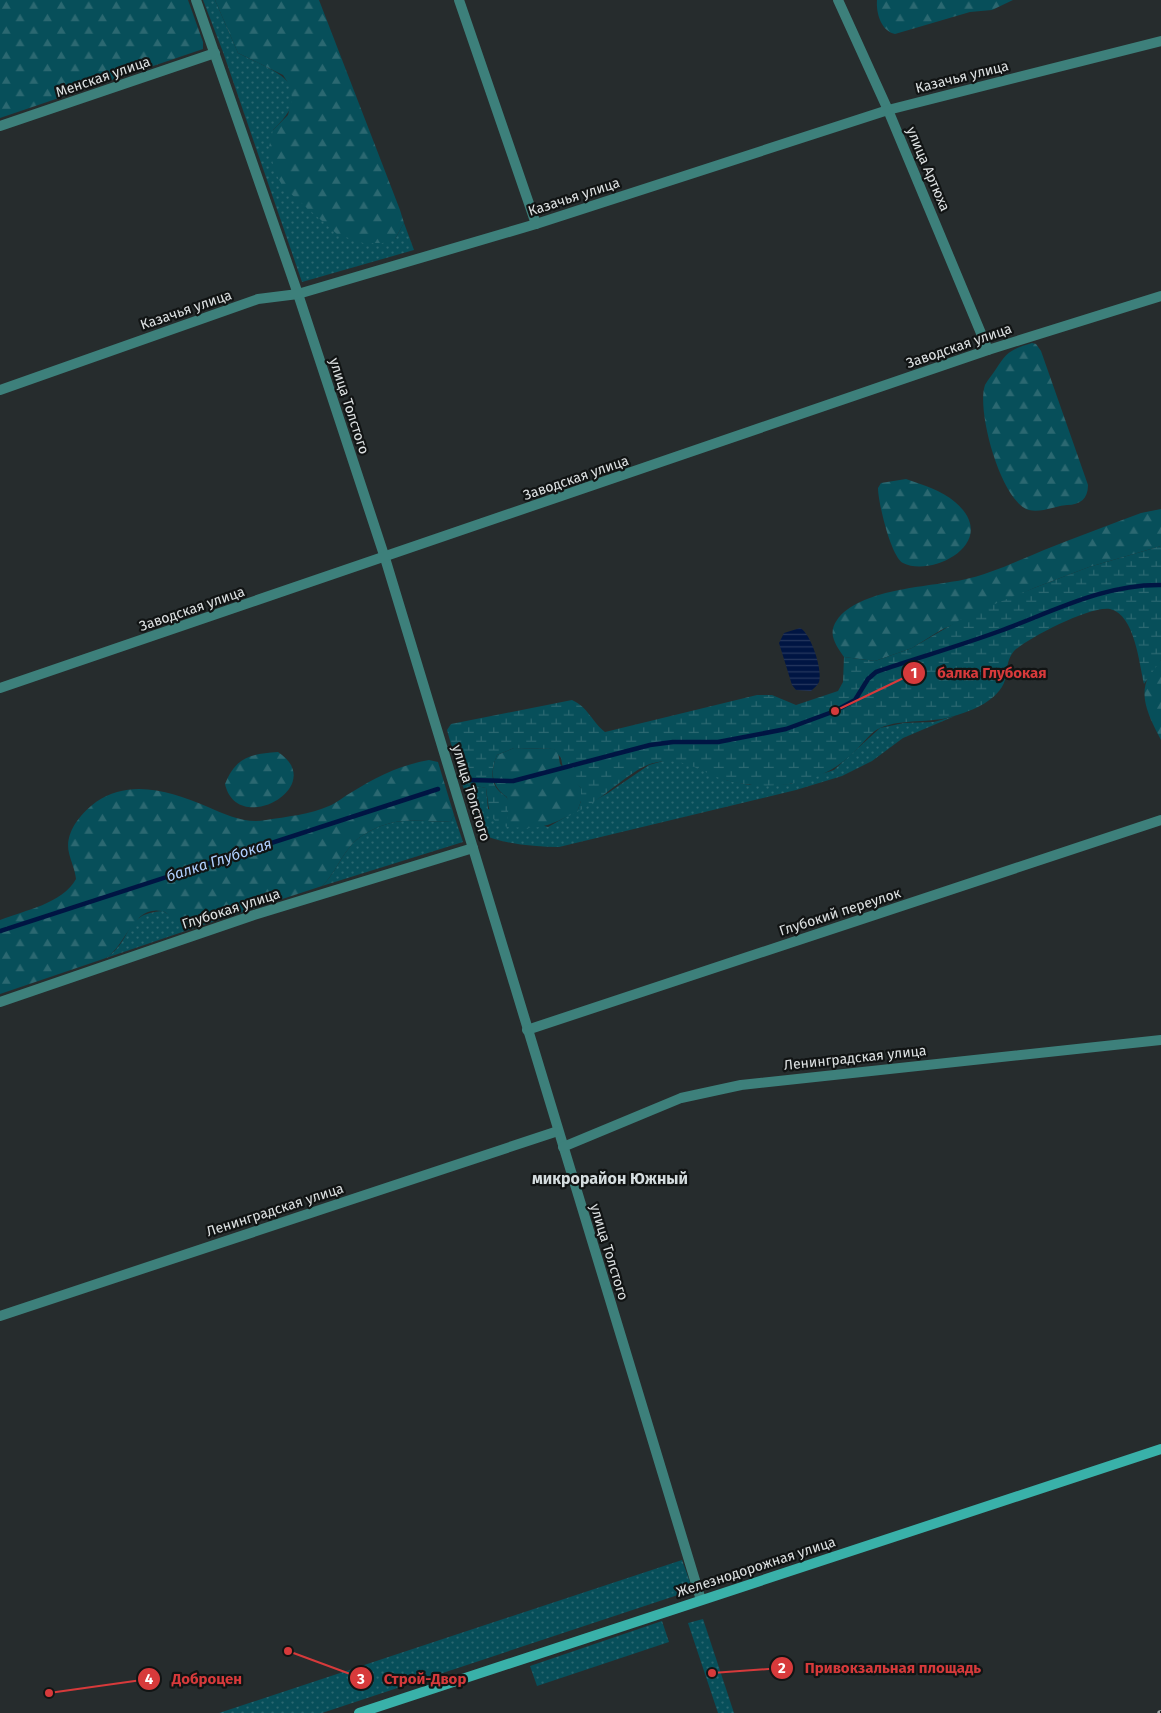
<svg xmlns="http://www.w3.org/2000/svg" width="1161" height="1713" viewBox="0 0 1161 1713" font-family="'Fira Sans',sans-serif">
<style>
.grass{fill:url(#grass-dots)}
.forest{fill:url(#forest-firs)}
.wetland{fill:url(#wetland-marsh)}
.water{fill:url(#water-rules)}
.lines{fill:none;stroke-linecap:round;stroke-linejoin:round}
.stream{stroke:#001543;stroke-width:4.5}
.street{stroke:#3d807b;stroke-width:10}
.secondary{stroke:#39b1a9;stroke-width:10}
.rail-casing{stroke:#a3a8a9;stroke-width:5.5}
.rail{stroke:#111414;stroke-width:4;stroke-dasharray:11;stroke-linecap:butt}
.labels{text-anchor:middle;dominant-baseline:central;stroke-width:4.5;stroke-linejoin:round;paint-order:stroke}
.street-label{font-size:14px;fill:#dde1e2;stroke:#111414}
.water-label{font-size:15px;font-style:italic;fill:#b0d0ff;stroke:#111414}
.quarter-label{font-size:16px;font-weight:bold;fill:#d5dddf;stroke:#111414}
.leader{fill:none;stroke:#d73a3b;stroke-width:2}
.callout-dot{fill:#d73a3b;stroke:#111414;stroke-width:2}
.mark-label{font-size:15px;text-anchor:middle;font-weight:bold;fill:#fff}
.callout-label{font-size:15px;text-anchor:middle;font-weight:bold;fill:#d73a3b;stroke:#111414;stroke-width:4.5;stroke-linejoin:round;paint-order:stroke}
</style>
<defs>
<pattern id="grass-dots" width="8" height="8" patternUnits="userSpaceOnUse" patternTransform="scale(1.25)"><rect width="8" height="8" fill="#074f5a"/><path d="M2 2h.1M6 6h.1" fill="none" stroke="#2b6871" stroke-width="1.8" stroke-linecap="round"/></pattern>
<pattern id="forest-firs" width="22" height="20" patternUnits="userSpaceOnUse" patternTransform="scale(1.25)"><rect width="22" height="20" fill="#074f5a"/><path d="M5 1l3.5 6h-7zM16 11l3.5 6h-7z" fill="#2b6871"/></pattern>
<pattern id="wetland-marsh" width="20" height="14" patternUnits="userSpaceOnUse" patternTransform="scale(1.25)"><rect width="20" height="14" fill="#074f5a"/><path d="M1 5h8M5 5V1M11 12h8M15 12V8" fill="none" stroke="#2b6871"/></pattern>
<pattern id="water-rules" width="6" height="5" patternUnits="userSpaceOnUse" patternTransform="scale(1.25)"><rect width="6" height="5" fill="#001543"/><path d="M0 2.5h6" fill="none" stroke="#25375e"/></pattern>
</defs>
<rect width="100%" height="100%" fill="#262c2d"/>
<g class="grass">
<path d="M203 0H215L238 53C275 72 321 84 273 130L395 239 404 223 414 250 302 282 223 52Z"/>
<path d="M955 716 903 738 872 761 842 776 796 790 559 847C532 847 503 844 478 833L462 783 486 788 488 809 548 827 608 793 649 765 663 761 679 760 726 780 749 785 790 784 834 770 880 728 904 723 934 722Z"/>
<path d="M454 815 463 842 322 886C334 875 339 860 349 848 360 833 385 822 404 821 419 819 435 823 451 821Z"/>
<path d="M163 911 185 925 197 927 106 958C135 939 121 914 163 911Z"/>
<path d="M682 1560 693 1590 322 1713H219Z"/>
<path d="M703 1619 734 1713H718L688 1623Z"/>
<path d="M662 1621 669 1642 537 1686 530 1666Z"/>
</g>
<g class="forest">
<path d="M0 0H188L203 42V49L0 118Z"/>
<path d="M215 0H319L400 210 404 223 395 239 383 243H363L337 234 283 187 275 172 269 147 273 130 288 115 292 99 290 86 283 75 238 53Z"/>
<path d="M877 0H1013L992 10 970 12 895 34C881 31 876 13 877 0Z"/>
<path d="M1032 343 1036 344 1041 351 1088 485C1088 499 1080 505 1067 505 1055 506 1041 513 1029 510 1001 502 976 410 985 385 988 379 993 374 996 369 1007 351 1012 349 1032 343Z"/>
<path d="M906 479C923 485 941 490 955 502 1002 542 932 578 903 563 891 557 878 502 878 488L881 483Z"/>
<path d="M1161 509V546L1089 567 1034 588 941 630 912 648 875 661 844 657C836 645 827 634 837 620 859 589 927 587 962 580 991 574 1017 561 1044 550 1076 537 1109 525 1141 513Z"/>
<path d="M1161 660V740C1146 711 1133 686 1161 660Z"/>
<path d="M514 748 554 749 558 752 560 764 581 788V801L577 812C547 826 543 830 509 827 505 817 509 808 507 797 491 786 490 772 497 755Z"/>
<path d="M278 752C330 786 237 838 225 784 236 757 250 754 278 752Z"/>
<path d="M429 760 438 762 454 815 451 821C435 823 419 819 404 821 385 822 360 833 349 848 339 860 334 875 322 886L197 927C189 926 182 925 175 920 171 918 167 912 162 911 133 905 127 944 106 958L0 994V920C25 910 62 904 76 879 75 869 71 862 69 853 64 833 81 813 96 802 131 778 172 792 208 807 226 815 246 824 266 820 286 817 311 814 329 806 337 803 344 796 352 792 376 777 400 765 429 760Z"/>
</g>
<path class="wetland" d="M1161 546V660L1144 684C1139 663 1135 615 1110 609 1092 605 1027 638 1014 651 1007 659 1007 670 1005 680 999 700 972 711 954 716 930 724 903 718 880 728 871 732 865 741 858 748 839 768 817 780 789 784 768 787 746 786 725 780 698 771 680 754 650 764 628 772 602 800 577 812L581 801V788L564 773 561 758 554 749 514 748 497 755C492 767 489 782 500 792 503 795 507 796 508 800 511 810 504 817 509 827 487 825 489 804 486 788L462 783 447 730 451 724 572 700C588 707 592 722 605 732L757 695H772L796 705 838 691 843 682 844 657 875 661 912 648 970 614 1034 588 1089 567Z"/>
<path class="water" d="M800 628C811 633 823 671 819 682 818 685 814 688 811 691L796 690 792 685 779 643 784 633Z"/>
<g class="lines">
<g class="stream">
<path d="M469 780 513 781 650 745 673 742H718L786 729 835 711 855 700 868 679 876 672C917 658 959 646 1000 631 1052 612 1104 584 1161 585"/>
<path d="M0 931 438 789"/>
</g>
<g class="street">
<path d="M196 0 298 294 385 558 701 1600"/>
<path d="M459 0 536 224"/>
<path d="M838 0 888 110 988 350"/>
<path d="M0 126 215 53"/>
<path d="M0 390 258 299 298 294 536 224 888 110 1161 41"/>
<path d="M0 688 988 350 1161 296"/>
<path d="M0 1002 254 915 473 848"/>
<path d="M527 1030 1161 820"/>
<path d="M563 1147 681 1098 741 1085 1161 1040"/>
<path d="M0 1316 558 1131"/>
</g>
<path class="secondary" d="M359 1713 1161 1449"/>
<defs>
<path id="rail" d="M1160 1713H1161"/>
</defs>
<use href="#rail" class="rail-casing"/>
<use href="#rail" class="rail"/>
</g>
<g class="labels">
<g class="street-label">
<text transform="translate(103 77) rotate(-19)">Менская улица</text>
<text transform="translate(962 77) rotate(-14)">Казачья улица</text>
<text transform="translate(928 169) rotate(67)">улица Артюха</text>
<text transform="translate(574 197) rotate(-18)">Казачья улица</text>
<text transform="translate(186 310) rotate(-19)">Казачья улица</text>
<text transform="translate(959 346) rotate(-19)">Заводская улица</text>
<text transform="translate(349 406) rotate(72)">улица Толстого</text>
<text transform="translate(576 478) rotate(-19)">Заводская улица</text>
<text transform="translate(192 609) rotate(-19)">Заводская улица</text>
<text transform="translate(471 793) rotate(73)">улица Толстого</text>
<text transform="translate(231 909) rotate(-18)">Глубокая улица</text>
<text transform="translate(840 912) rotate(-18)">Глубокий переулок</text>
<text transform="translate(855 1058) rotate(-6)">Ленинградская улица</text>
<text transform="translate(275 1210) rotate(-18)">Ленинградская улица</text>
<text transform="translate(609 1252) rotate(73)">улица Толстого</text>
<text transform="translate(756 1567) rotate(-18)">Железнодорожная улица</text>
</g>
<g class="water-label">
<text transform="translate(219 860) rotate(-18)">балка Глубокая</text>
</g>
<g class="quarter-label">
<text x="610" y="1178">микрорайон Южный</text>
</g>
</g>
<path class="leader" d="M835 711L914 673M712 1673L782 1668M288 1651L361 1678M49 1693L149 1679"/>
<g class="callout-dot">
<circle cx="835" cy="711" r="5"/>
<circle cx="712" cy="1673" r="5"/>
<circle cx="288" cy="1651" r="5"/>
<circle cx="49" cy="1693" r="5"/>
<circle cx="914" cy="673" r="12"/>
<circle cx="782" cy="1668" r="12"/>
<circle cx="361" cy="1678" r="12"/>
<circle cx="149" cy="1679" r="12"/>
</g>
<g class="mark-label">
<text x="914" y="678">1</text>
<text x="782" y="1673">2</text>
<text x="361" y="1684">3</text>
<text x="149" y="1684">4</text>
</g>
<g class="callout-label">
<text x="992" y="678">балка Глубокая</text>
<text x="893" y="1673">Привокзальная площадь</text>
<text x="425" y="1684">Строй-Двор</text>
<text x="207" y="1684">Доброцен</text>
</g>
</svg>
